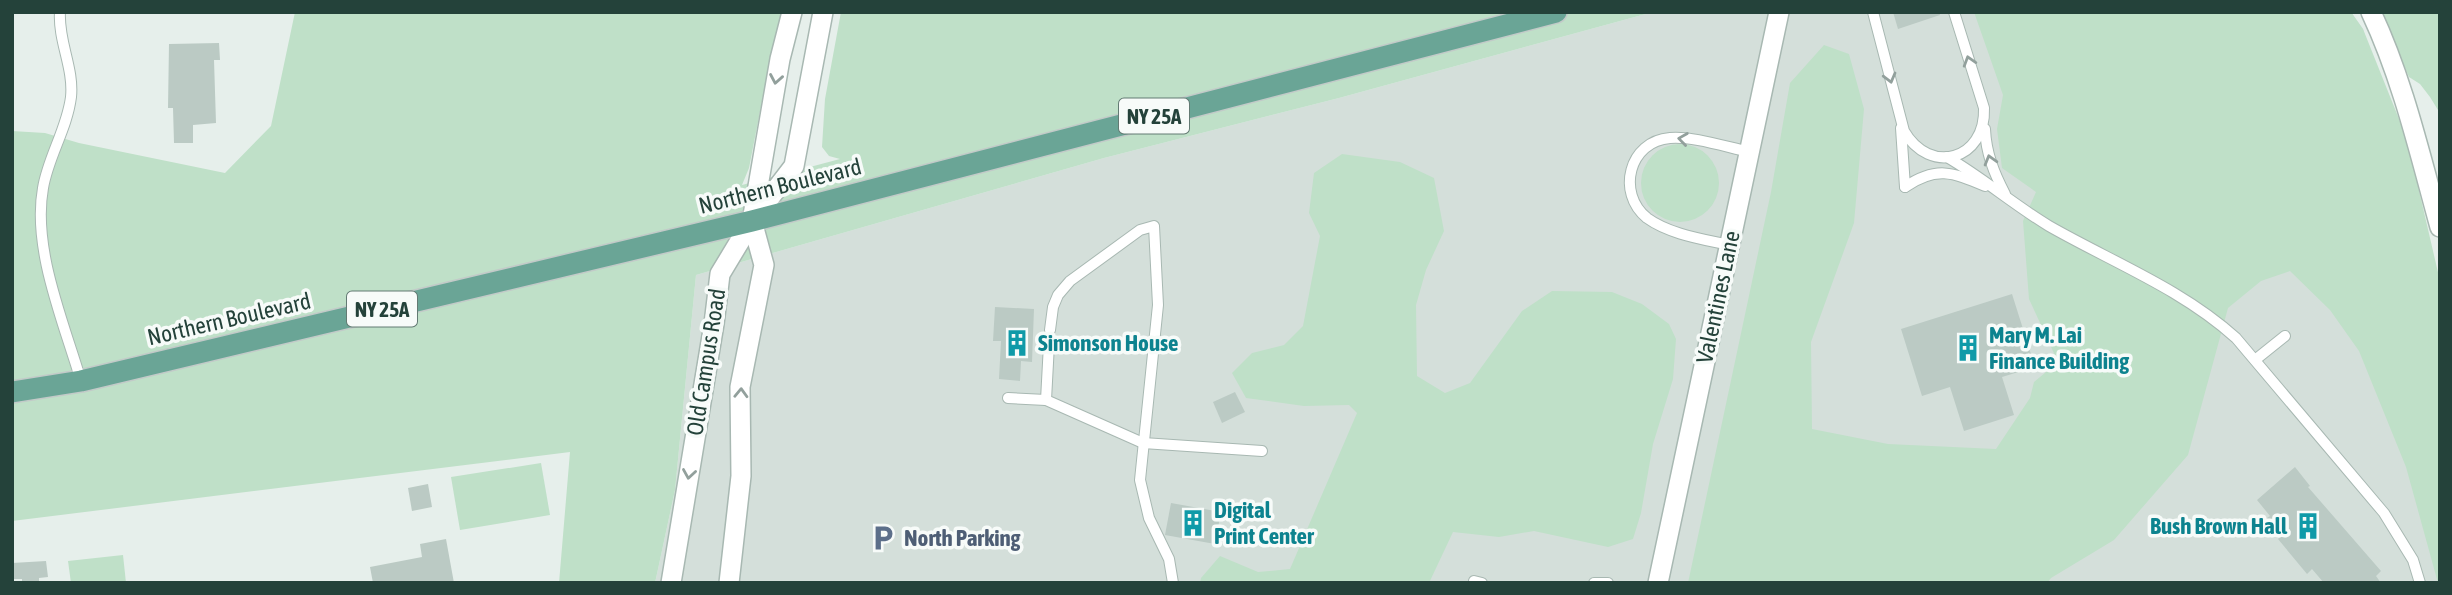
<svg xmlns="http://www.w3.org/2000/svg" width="2452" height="595" viewBox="0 0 2452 595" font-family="'Asap Condensed',sans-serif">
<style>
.built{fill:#d4dfda}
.green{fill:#bfe0c8}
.building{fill:#bbcac4}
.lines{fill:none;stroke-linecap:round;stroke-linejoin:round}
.service-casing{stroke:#a8b8b2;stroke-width:12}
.minor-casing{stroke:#a8b8b2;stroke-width:22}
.primary-casing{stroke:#c2cac8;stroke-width:24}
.service{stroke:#fff;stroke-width:10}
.minor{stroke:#fff;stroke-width:19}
.primary{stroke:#6aa596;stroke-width:21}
.oneway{stroke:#92a09c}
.labels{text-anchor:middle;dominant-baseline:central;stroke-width:7;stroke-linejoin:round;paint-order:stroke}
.shield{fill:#f7fbf9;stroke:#637a73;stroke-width:2}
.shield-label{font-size:21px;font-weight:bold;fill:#24423a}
.street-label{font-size:23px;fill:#24423a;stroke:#f7fbf9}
.culture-label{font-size:23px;font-weight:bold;fill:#0d838f;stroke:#f7fbf9;text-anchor:start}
.service-label{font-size:23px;font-weight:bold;fill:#4e5e75;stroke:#f7fbf9;text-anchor:start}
</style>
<rect width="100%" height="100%" fill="#e6efeb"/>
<path class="built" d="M1653 12H2351L2363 29 2440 281V583H655L675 490 696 275 1104 158 1339 98Z"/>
<g class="green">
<path d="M295 12H783L763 96 749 168 742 185 840 159 829 156 822 147 825 99 841 12H1653L1339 98 1104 158 696 275 675 490 655 583H559L570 452 12 521V131L45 133 79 143 225 173 271 126Z"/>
<path d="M1974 12H2351L2363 29 2407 139 2440 281V583H2438L2406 467 2359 351 2330 310 2290 271 2261 281 2228 308 2188 455 2114 540 2051 578 2047 583H1688L1771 192 1790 83 1824 45 1849 54 1864 109 1854 223 1811 342 1812 429 1888 444 1996 449 2030 398 2034 382 2058 362 2029 299 2023 221 2036 192 2002 168 1997 129 2003 95Z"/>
<path d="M2381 12H2440V120L2438 110 2430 97 2420 84 2409 77Z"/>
<circle cx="1680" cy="183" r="39"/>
<path d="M1342 154 1400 162 1434 178 1444 231 1426 270 1416 305 1417 376 1445 393 1470 383 1522 311 1552 291 1612 292 1642 304 1669 324 1676 339 1673 379 1653 444 1641 513 1633 539 1608 547 1534 531 1499 537 1453 532 1429 583H1200L1201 578 1220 556 1258 572 1290 569 1357 413 1349 405 1304 406 1246 398 1232 373 1252 353 1284 345 1303 326 1320 236 1309 213 1314 173Z"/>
<path d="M541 463 550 515 460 530 451 477Z"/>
<path d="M123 555 126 583H71L68 561Z"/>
</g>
<g class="building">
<path d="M1893 12H1939L1940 15 1898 29Z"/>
<path d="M219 43 220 60H214L216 123 193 125V143H174L173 108H168L169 44Z"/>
<path d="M2012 294 2035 367 2002 377 2014 415 1964 431 1950 387 1922 396 1901 329Z"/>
<path d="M995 307 1034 309 1032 362 1021 361 1020 381 999 379 1001 341H993Z"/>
<path d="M1235 392 1245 412 1222 423 1213 402Z"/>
<path d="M2295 467 2310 486 2308 487 2381 571 2376 576 2381 583H2324L2312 569 2307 574 2278 539 2282 535 2267 518 2270 516 2257 500Z"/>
<path d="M428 484 432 507 412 511 408 488Z"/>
<path d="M1171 503 1221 512 1215 544 1165 535Z"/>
<path d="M446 539 454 583H373L370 567 422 557 420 544Z"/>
<path d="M46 561 48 577 39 578V583H22V579H12V563Z"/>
</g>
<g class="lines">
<defs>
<g id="service">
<path d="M60 12C58 41 74 68 71 97 67 129 48 157 43 188 32 249 64 323 81 381"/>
<path d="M1873 12 1904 131C1930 176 1986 160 1984 108L1954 12"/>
<path d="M1901 128 1905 187"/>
<path d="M1985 129C1986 153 1994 173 2005 194"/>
<path d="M1947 157C1983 178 2014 205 2049 226 2112 262 2182 289 2236 338L2384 513 2413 560 2420 583"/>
<path d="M1905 187C1936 166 1952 172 1985 186"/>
<path d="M1729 245C1702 239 1669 234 1647 218 1616 193 1629 141 1670 138 1693 136 1726 147 1750 152"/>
<path d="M1050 330 1053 307 1058 295 1070 281 1140 230 1154 226 1158 305 1140 480 1149 518 1169 559 1173 583"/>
<path d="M1049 344 1046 400 1143 443 1262 451"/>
<path d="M2255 360 2285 336"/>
<path d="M1008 398 1046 400"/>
<path d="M1474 581 1482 583"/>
<path d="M1594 583H1608"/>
</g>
<g id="minor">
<path d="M792 12 780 59 752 221 794 166 823 12"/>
<path d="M2371 12C2403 80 2420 155 2440 227"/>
<path d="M671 583 714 324 720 274 752 221"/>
<path d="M729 583 741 476 740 387 764 265 752 221"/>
<path d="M1658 583 1779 12"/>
</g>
<path id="primary" d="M12 392 81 381 752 221 1556 12"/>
</defs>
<use href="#service" class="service-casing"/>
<use href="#minor" class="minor-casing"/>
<use href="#primary" class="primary-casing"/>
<use href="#service" class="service"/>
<use href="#minor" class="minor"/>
<use href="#primary" class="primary"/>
</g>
<defs><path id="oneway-chevron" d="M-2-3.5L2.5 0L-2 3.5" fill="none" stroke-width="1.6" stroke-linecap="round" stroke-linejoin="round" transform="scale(1.75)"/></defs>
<g class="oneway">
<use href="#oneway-chevron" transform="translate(1969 61) rotate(-107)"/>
<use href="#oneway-chevron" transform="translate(1890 78) rotate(75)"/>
<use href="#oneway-chevron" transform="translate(776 79) rotate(100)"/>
<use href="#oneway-chevron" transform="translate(1683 139) rotate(-172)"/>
<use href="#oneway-chevron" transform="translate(1990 160) rotate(-106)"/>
<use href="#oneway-chevron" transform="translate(741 393) rotate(-88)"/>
<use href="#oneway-chevron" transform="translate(689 474) rotate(99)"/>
</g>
<defs>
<symbol id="building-bare" viewBox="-9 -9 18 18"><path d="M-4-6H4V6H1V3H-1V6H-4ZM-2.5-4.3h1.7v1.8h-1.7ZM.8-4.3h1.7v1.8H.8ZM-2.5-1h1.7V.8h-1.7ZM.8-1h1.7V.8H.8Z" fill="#0f9aa8" stroke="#f7fbf9" stroke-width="2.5" paint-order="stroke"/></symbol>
<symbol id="parking-bare" viewBox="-9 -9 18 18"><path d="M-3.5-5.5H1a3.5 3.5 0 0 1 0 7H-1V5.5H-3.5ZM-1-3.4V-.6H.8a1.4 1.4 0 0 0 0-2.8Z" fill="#5c6f8a" stroke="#f7fbf9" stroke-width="2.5" paint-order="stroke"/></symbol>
</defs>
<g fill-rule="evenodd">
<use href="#building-bare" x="998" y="324" width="38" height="38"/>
<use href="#building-bare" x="1949" y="329" width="38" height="38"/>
<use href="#building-bare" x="1174" y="504" width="38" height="38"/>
<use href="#building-bare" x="2289" y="507" width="38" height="38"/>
<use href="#parking-bare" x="864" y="519" width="38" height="38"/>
</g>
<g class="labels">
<g class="shield">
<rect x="1119" y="98.5" width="70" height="35" rx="5"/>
<rect x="347" y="291.5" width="70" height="35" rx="5"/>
</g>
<g class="shield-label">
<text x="1154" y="116">NY 25A</text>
<text x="382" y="309">NY 25A</text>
</g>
<g class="street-label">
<text transform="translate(780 186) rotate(-14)">Northern Boulevard</text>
<text transform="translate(1718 297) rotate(-78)">Valentines Lane</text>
<text transform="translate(229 319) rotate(-13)">Northern Boulevard</text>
<text transform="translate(706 362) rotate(-81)">Old Campus Road</text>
</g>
<g class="culture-label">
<text x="1989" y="335">Mary M. Lai<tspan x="1989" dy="26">Finance Building</tspan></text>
<text x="1038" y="343">Simonson House</text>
<text x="1214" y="510">Digital<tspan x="1214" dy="26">Print Center</tspan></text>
<text x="2287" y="526" text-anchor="end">Bush Brown Hall</text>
</g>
<g class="service-label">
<text x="904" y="538">North Parking</text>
</g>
</g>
<rect width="2452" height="595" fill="none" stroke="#24423a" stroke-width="28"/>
</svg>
